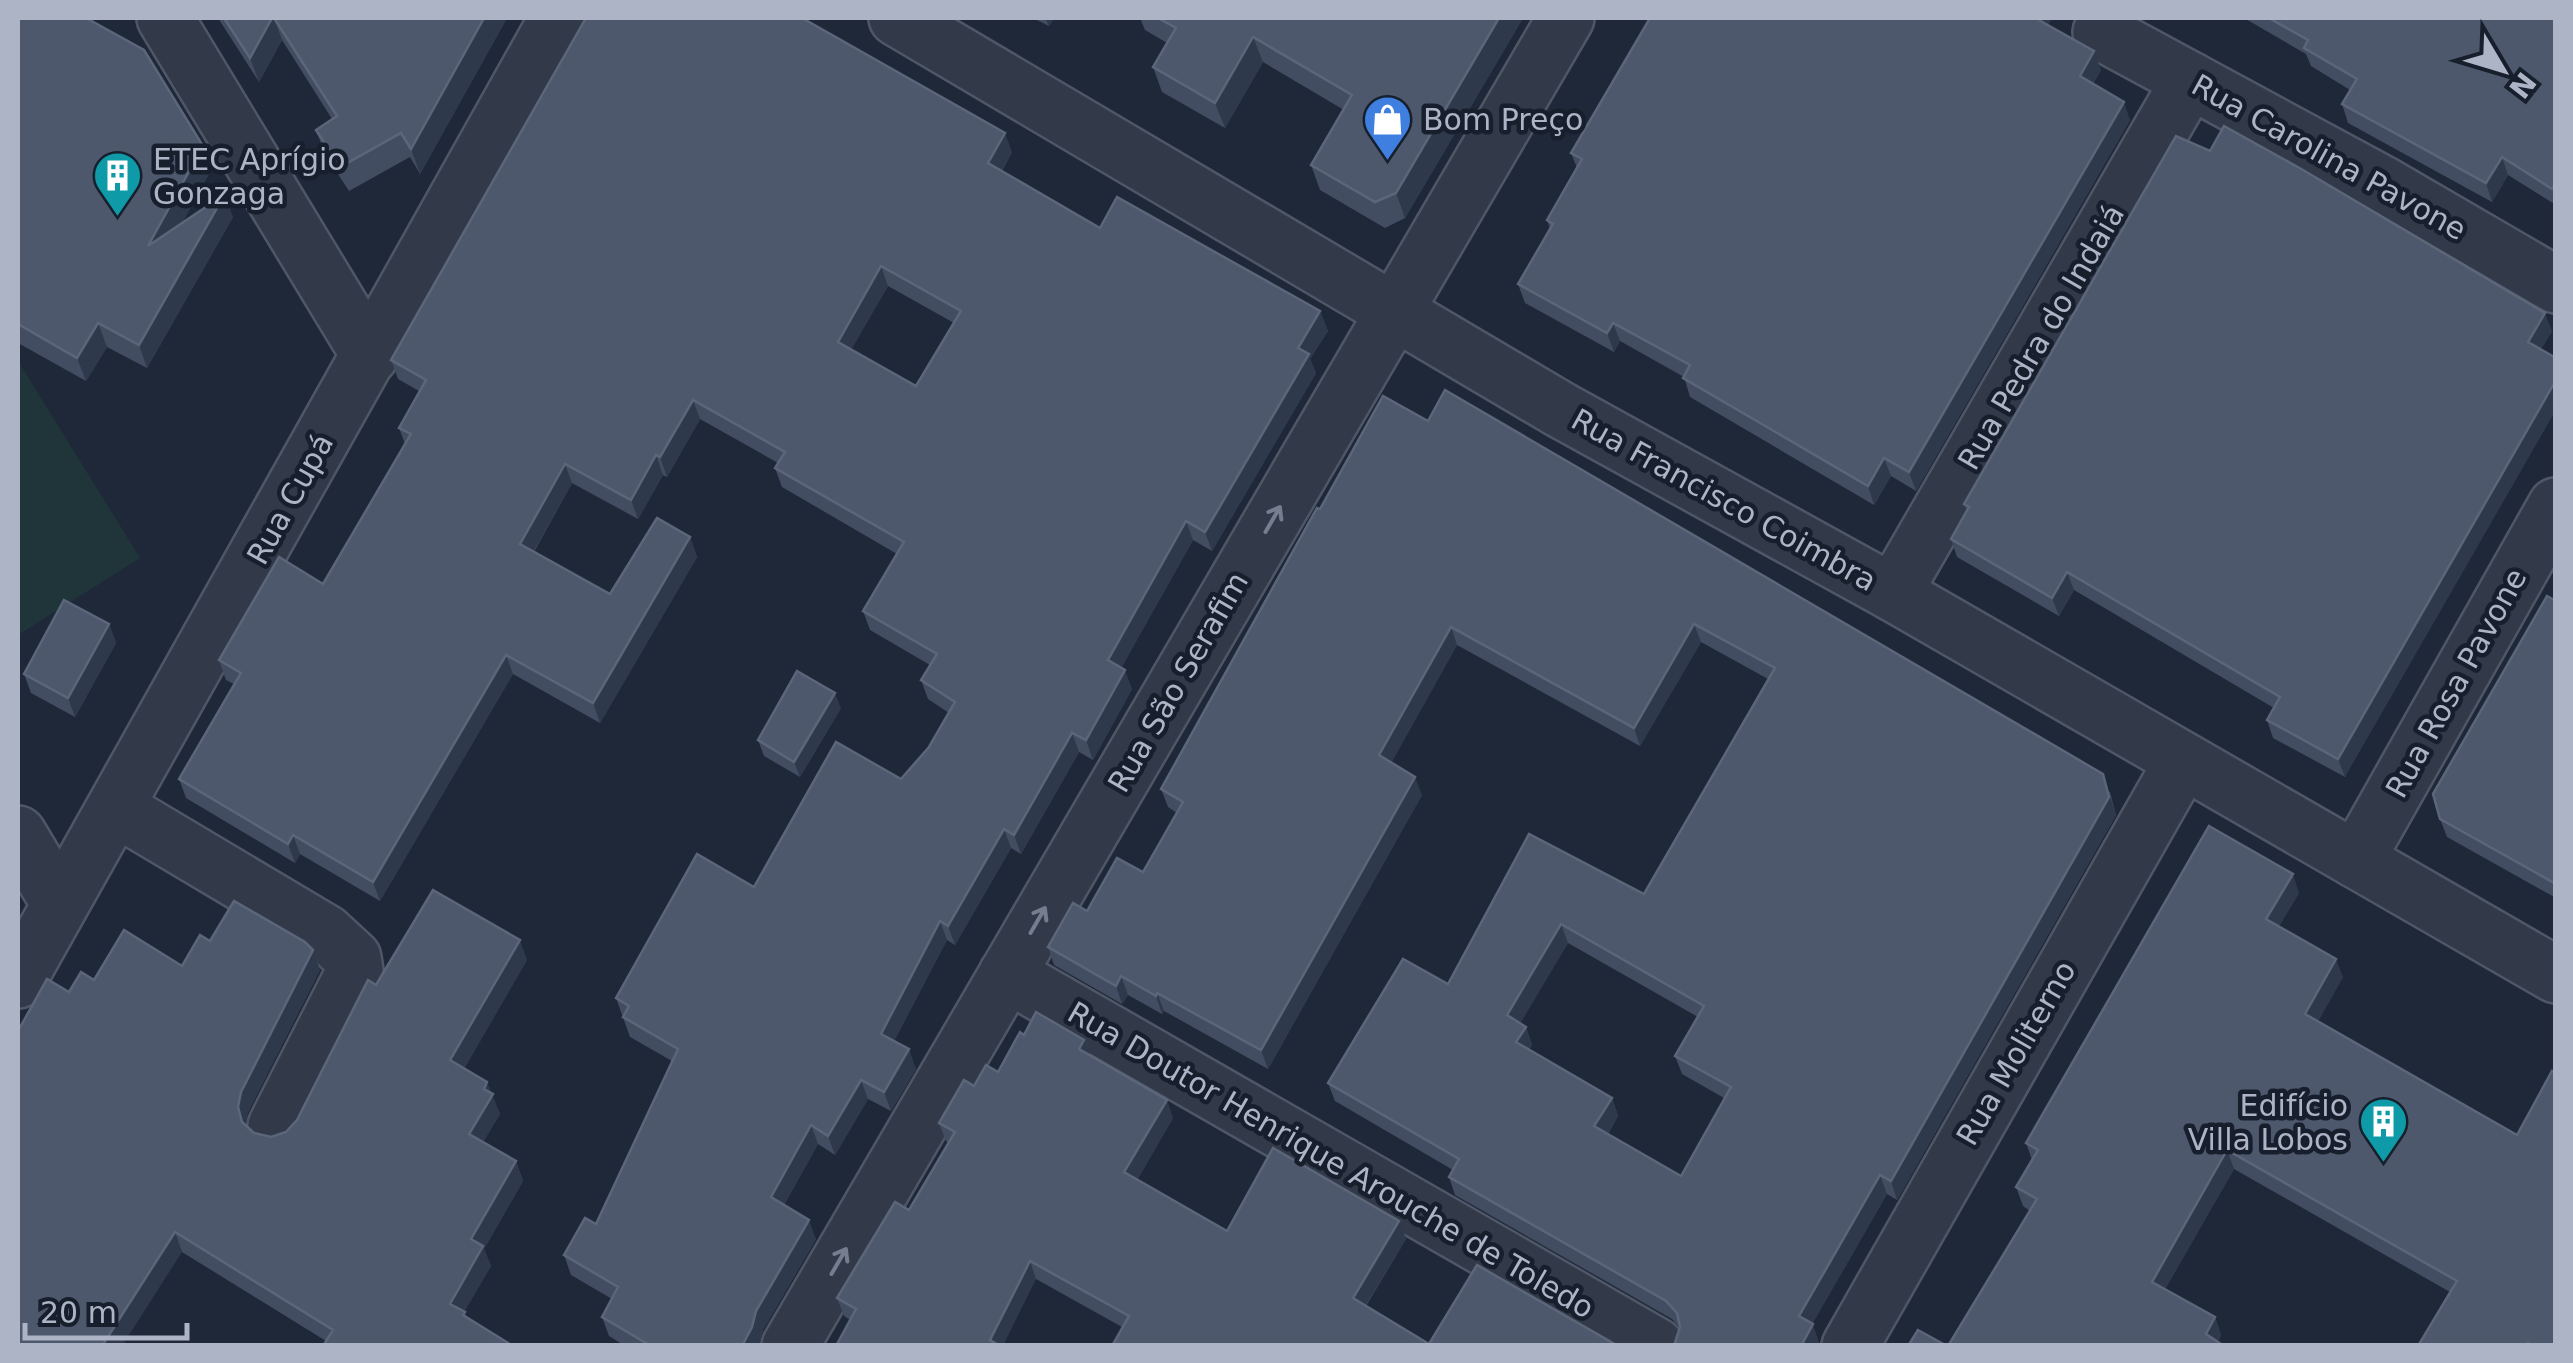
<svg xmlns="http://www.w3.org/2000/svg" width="2573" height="1363" viewBox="0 0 2573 1363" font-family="'DejaVu Sans',sans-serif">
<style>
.green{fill:#20353a}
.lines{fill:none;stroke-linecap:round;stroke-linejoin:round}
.minor-casing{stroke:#4f5767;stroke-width:60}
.minor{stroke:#323a49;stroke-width:55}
.wall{fill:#424d61;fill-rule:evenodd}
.shaded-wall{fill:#2f394c}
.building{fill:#4d586c;stroke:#5c667a;stroke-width:2.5;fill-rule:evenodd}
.oneway{stroke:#757d8e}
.labels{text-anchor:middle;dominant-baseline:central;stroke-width:9;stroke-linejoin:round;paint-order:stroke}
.poi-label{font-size:30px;fill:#acb4c6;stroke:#171f2d;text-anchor:start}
.street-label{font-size:30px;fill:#acb4c6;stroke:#171f2d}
</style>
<rect width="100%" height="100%" fill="#1e2839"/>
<path class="green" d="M18 361 140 558 18 635Z"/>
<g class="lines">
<defs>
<g id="minor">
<path d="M165 18 370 356"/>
<path d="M897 18 1561 410 1893 593 2556 975"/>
<path d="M2101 32 2384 185 2556 285"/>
<path d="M1893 593 2190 80"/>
<path d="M116 808 326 933 353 958 355 971 276 1126"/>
<path d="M18 834 60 904"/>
<path d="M2356 860 2556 506"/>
<path d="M1007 974 1656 1346"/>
<path d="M18 980 558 18"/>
<path d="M790 1346 1566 18"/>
<path d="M1850 1346 2183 761"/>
</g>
</defs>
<use href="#minor" class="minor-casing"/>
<use href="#minor" class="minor"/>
</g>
<g class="wall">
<path d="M18 18 203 146 211 170 182 223 233 217 147 368 107 347 86 381 18 343Z"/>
<path d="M218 18H507L420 174 410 157 349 191 325 154 316 130 332 119 282 40 259 82Z"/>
<path d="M1033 18H1054L1049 26Z"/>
<path d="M1140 18H1523L1405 218 1385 228 1320 190 1311 165 1344 110 1263 62 1225 128 1162 92 1153 67 1167 43 1145 30Z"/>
<path d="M1650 18H2052L2048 25 2101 70 2093 84 2130 120 1916 491 1891 476 1874 505 1690 397 1684 377 1620 341 1614 352 1525 303 1518 284 1550 229 1547 220 1577 168 1571 153Z"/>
<path d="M2244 18H2556V205L2508 175 2492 202 2348 123 2342 104 2350 90 2311 66 2306 54Z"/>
<path d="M1012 152 1002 171 1100 228 1320 311 1328 331 1310 359 1316 373 1212 551 1193 540 1121 668 1132 689 1093 760 1079 752 1021 854 1011 848 955 945 947 940 894 1041 916 1069 891 1111 868 1099 835 1155 818 1144 784 1205 816 1239 763 1330 759 1346H625L609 1336 602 1317 612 1299 571 1275 564 1255 596 1224 672 1061 630 1037 616 998 754 887 901 779 929 747 949 713 928 699 921 680 930 665 870 630 863 611 897 554 782 487 775 468 778 463 700 419 667 477 663 475 638 519 572 483 534 552 610 594 690 537 697 557 600 723 513 674 380 901 300 854 295 863 186 798 179 779 234 684 226 680 219 660 323 584 405 444 399 428 419 391 398 379 391 360ZM888 286 954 323 916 386 851 349Z"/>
<path d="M2552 331 2541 349 2345 777 2273 738 2267 720 2274 708 2074 590 2059 616 1957 557 1951 539 1967 511 1964 504Z"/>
<path d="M1428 421 2110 792 2116 815 1897 1200 1887 1194 1812 1324 1819 1343 1818 1346H1674L1680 1328 1672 1319 1455 1195 1449 1177 1453 1170 1335 1101 1328 1083 1448 984 1529 834 1644 894 1768 679 1701 642 1640 746 1457 645 1391 763 1422 795 1268 1069 1164 1011 1162 1014 1128 995 1122 1004 1054 965 1048 947 1087 911 1143 872 1177 813 1168 807 1161 789 1320 509ZM1568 943 1698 1017 1675 1056 1682 1074 1724 1098 1681 1176 1608 1134 1618 1116 1612 1098 1529 1050 1532 1045 1526 1027 1520 1023Z"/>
<path d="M2556 601V898L2447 837 2440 819Z"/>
<path d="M109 624 116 643 75 717 31 693 24 674Z"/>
<path d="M841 708 800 777 764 756 758 740Z"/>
<path d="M2299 893 2279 926 2343 977 2318 1021 2556 1346H2418L2450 1292 2234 1169 2165 1289 2215 1317 2221 1335 2218 1342 2023 1206 2016 1187 2032 1160 2026 1143Z"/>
<path d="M210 941 320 970 248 1112 245 1125 254 1133 271 1137 286 1132 297 1120 376 985 527 960 464 1068 491 1093 500 1114 483 1142 516 1161 523 1181 484 1249 491 1266 464 1312 467 1317 326 1341 182 1252 69 992 94 980 182 966Z"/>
<path d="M1090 1055 1173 1118 1137 1180 1227 1231 1406 1239 1366 1306 1429 1344 1112 1346 1122 1327 1036 1279 850 1320 844 1316 837 1298 909 1210 948 1143 946 1141 939 1123 974 1086 998 1072Z"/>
</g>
<g class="shaded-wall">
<path d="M272 18H274L282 40 259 82 250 58Z"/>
<path d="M484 18H507L420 174 411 149Z"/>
<path d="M1045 18H1054L1049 26Z"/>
<path d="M1499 18H1523L1405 218 1396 193Z"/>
<path d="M2035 18H2052L2042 36Z"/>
<path d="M1253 37 1263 62 1225 128 1215 103Z"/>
<path d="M2094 51 2101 70 2087 95 2080 76Z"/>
<path d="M2124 102 2130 120 1916 491 1909 472Z"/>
<path d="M1005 133 1012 152 995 182 988 163Z"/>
<path d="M203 146 211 170 157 270 148 246Z"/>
<path d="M2502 157 2508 175 2492 202 2486 183Z"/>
<path d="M225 194 233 217 147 368 139 345Z"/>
<path d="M881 266 888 286 845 361 838 342Z"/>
<path d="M1320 311 1328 331 1310 359 1316 373 1212 551 1205 532 1298 348Z"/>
<path d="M2545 313 2552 331 2535 360 2528 342Z"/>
<path d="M98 323 107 347 86 381 77 358Z"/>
<path d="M1613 323 1620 341 1614 352 1607 333Z"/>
<path d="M2556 380V410L2345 777 2338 759Z"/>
<path d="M693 400 700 419 667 477 660 457Z"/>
<path d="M656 455 663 475 638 519 631 500Z"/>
<path d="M1884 458 1891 476 1874 505 1868 486Z"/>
<path d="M565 464 572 483 527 563 520 544Z"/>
<path d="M1186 521 1193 540 1115 679 1108 660Z"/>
<path d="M690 537 697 557 600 723 593 703Z"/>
<path d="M2067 572 2074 590 2059 616 2052 598Z"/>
<path d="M109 624 116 643 75 717 68 698Z"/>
<path d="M1694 624 1701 642 1640 746 1634 728Z"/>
<path d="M1451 627 1457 645 1385 774 1379 755Z"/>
<path d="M506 655 513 674 380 901 373 882Z"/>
<path d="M1125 670 1132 689 1093 760 1086 740Z"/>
<path d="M835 693 841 708 800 777 794 762Z"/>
<path d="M1072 733 1079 752 1021 854 1014 835Z"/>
<path d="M2103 774 2116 815 1897 1200 1891 1181Z"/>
<path d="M1415 777 1422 795 1268 1069 1261 1050Z"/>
<path d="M1004 829 1011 848 955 945 948 926Z"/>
<path d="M293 835 300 854 295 863 288 844Z"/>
<path d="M2293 874 2299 893 2273 937 2266 919Z"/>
<path d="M940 921 947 940 888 1053 881 1034Z"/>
<path d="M1561 924 1568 943 1514 1034 1507 1015Z"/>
<path d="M520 940 527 960 458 1080 450 1060Z"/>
<path d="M313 950 320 970 248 1112 245 1127 238 1107 241 1092Z"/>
<path d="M2336 959 2343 977 2312 1032 2305 1014Z"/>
<path d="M1121 976 1128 995 1122 1004 1116 986Z"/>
<path d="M1157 993 1164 1011 1162 1014 1156 996Z"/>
<path d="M1526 1027 1532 1045 1522 1060 1516 1042Z"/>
<path d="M1084 1040 1091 1058 1079 1049Z"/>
<path d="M909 1049 916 1069 891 1111 884 1092Z"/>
<path d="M861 1080 868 1099 835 1155 828 1136Z"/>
<path d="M487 1082 500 1114 476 1154 469 1134Z"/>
<path d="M1612 1098 1618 1116 1601 1145 1594 1126Z"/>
<path d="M1167 1100 1173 1118 1131 1191 1124 1172Z"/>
<path d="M811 1125 818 1144 778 1216 771 1197Z"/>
<path d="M2227 1150 2234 1169 2159 1300 2152 1282Z"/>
<path d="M516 1161 523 1181 484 1249 491 1266 457 1324 450 1304 471 1239Z"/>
<path d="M1880 1175 1887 1194 1806 1335 1799 1316Z"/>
<path d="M809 1220 816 1239 763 1330 759 1346H742L756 1311Z"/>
<path d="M1399 1221 1406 1239 1359 1316 1353 1298Z"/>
<path d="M175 1232 182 1252 122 1346H102Z"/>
<path d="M1030 1261 1036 1279 1003 1346H992L990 1340Z"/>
<path d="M2215 1317 2221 1335 2216 1346 2206 1334Z"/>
<path d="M1813 1324 1819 1343 1818 1346H1801Z"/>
</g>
<g class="building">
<path d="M18 18H86L144 50 203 146 148 246 225 194 139 345 98 323 77 358 18 324Z"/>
<path d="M224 18H272L250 58Z"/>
<path d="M274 18H484L411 149 401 133 340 167 316 130 337 116Z"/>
<path d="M586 18H802L1005 133 988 163 1100 228 1117 197 1320 311 1298 348 1309 354 1205 532 1186 521 1108 660 1125 670 1086 740 1072 733 1014 835 1004 829 948 926 940 921 881 1034 909 1049 884 1092 861 1080 828 1136 811 1125 771 1197 809 1220 756 1311 752 1327 742 1346H651L602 1317 618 1287 564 1255 585 1218 596 1224 678 1049 623 1017 629 1006 616 998 697 854 754 887 836 742 901 779 929 747 955 702 921 680 937 654 863 611 904 542 775 468 785 452 693 400 660 457 656 455 631 500 565 464 520 544 610 594 657 518 690 537 593 703 506 655 373 882 293 835 288 844 179 779 241 673 219 660 279 557 323 584 411 434 399 428 426 380 391 360ZM881 266 961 311 916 386 838 342Z"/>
<path d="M1158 18H1499L1396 193 1375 202 1311 165 1352 95 1253 37 1215 103 1153 67 1176 28Z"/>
<path d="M1650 18H2035L2094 51 2080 76 2124 102 1909 472 1884 458 1868 486 1683 378 1690 365 1613 323 1607 333 1518 284 1553 224 1547 220 1582 159 1571 153Z"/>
<path d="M2269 18H2556V182L2552 189 2502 157 2486 183 2342 104 2357 79 2304 48 2308 40Z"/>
<path d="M2224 126 2303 170 2545 313 2528 342 2556 358V380L2338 759 2267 720 2280 697 2067 572 2052 598 1951 539 1969 507 1964 504 2176 136 2210 151Z"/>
<path d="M1445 390 2103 774 2109 797 1891 1181 1880 1175 1799 1316 1813 1324 1801 1346H1674L1680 1327 1677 1313 1666 1301 1449 1177 1459 1159 1328 1083 1403 959 1448 984 1529 834 1644 894 1775 668 1694 624 1634 728 1451 627 1379 755 1415 777 1261 1050 1157 993 1156 996 1121 976 1116 986 1048 947 1073 903 1087 911 1117 858 1143 872 1183 802 1161 789 1317 508 1320 509 1383 396 1428 421ZM1561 924 1704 1006 1675 1056 1731 1087 1681 1176 1594 1126 1612 1098 1516 1042 1526 1027 1507 1015Z"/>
<path d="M2547 596 2556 601V884L2440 819 2433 794Z"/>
<path d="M64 600 109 624 68 698 24 674Z"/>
<path d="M797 671 835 693 794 762 758 740Z"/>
<path d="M2209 826 2293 874 2266 919 2336 959 2305 1014 2517 1135 2552 1071 2556 1073V1346H2532L2528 1343 2527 1346H2418L2457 1281 2227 1150 2152 1282 2215 1317 2206 1334 2224 1346H1948L2037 1199 2016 1187 2038 1150 2026 1143Z"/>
<path d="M433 890 520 940 450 1060 487 1082 484 1089 493 1094 469 1134 516 1161 471 1239 483 1246 450 1304 465 1312 463 1315 513 1346H323L333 1330 175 1232 102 1346H18V1031L47 979 69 992 81 972 94 980 124 930 182 966 200 935 210 941 234 901 305 942 313 950 241 1092 238 1107 242 1122 254 1133 271 1137 286 1132 297 1120 368 980 376 985Z"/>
<path d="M1036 1012 1084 1040 1079 1049 1167 1100 1124 1172 1227 1231 1273 1148 1399 1221 1353 1298 1429 1344 1477 1265 1618 1346H1112L1129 1316 1030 1261 990 1340 1000 1346H836L856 1309 837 1298 895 1202 909 1210 955 1132 939 1123 964 1080 974 1086 986 1065 998 1072 1020 1032 1024 1035Z"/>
<path d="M1918 1330 1947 1346H1908Z"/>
</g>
<defs><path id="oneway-shaft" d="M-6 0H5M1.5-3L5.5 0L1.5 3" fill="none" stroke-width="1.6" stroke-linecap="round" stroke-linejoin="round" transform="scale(2.5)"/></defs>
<g class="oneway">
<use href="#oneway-shaft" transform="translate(1273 519) rotate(-60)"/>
<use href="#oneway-shaft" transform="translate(1038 920) rotate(-60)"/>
<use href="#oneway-shaft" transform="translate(839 1261) rotate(-60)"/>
</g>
<defs>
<symbol id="shop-pin" viewBox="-11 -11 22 30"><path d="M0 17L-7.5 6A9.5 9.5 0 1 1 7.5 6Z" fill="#3f7fe0" stroke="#171f2d"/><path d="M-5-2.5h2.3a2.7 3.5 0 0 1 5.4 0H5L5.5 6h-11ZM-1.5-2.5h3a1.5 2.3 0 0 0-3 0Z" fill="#fff"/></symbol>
<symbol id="building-pin" viewBox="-11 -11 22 30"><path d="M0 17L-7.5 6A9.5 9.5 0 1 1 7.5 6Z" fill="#0f9aa8" stroke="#171f2d"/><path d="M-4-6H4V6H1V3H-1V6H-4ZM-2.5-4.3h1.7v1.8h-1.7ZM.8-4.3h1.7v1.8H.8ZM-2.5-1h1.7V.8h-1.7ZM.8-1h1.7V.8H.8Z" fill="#fff"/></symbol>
</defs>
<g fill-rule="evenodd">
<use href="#shop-pin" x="1360" y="92" width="55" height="75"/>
<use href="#building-pin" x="90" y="148" width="55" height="75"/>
<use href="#building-pin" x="2356" y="1094" width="55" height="75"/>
</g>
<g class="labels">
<g class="poi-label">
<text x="1423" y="119">Bom Preço</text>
<text x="153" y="159">ETEC Aprígio<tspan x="153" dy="34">Gonzaga</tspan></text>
<text x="2348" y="1105" text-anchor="end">Edifício<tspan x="2348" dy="34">Villa Lobos</tspan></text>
</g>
<g class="street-label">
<text transform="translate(2329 157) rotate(29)">Rua Carolina Pavone</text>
<text transform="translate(2041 337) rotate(-60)">Rua Pedra do Indaiá</text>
<text transform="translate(290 499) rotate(-61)">Rua Cupá</text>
<text transform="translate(1724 500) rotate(29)">Rua Francisco Coimbra</text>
<text transform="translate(1178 682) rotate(-60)">Rua São Serafim</text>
<text transform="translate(2456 683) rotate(-61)">Rua Rosa Pavone</text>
<text transform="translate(2016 1053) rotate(-60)">Rua Moliterno</text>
<text transform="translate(1331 1160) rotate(30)">Rua Doutor Henrique Arouche de Toledo</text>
</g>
</g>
<rect width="2573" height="1363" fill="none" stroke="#acb4c6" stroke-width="40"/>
<g transform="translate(2503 70) rotate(128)" stroke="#171f2d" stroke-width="8" paint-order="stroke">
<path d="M0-8L18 38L0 25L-18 38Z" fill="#acb4c6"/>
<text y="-15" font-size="28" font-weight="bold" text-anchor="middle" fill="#acb4c6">N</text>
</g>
<path d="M25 1323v15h162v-15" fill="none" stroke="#acb4c6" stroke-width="5"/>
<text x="40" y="1323" font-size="30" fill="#acb4c6" stroke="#171f2d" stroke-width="8" paint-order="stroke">20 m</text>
</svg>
